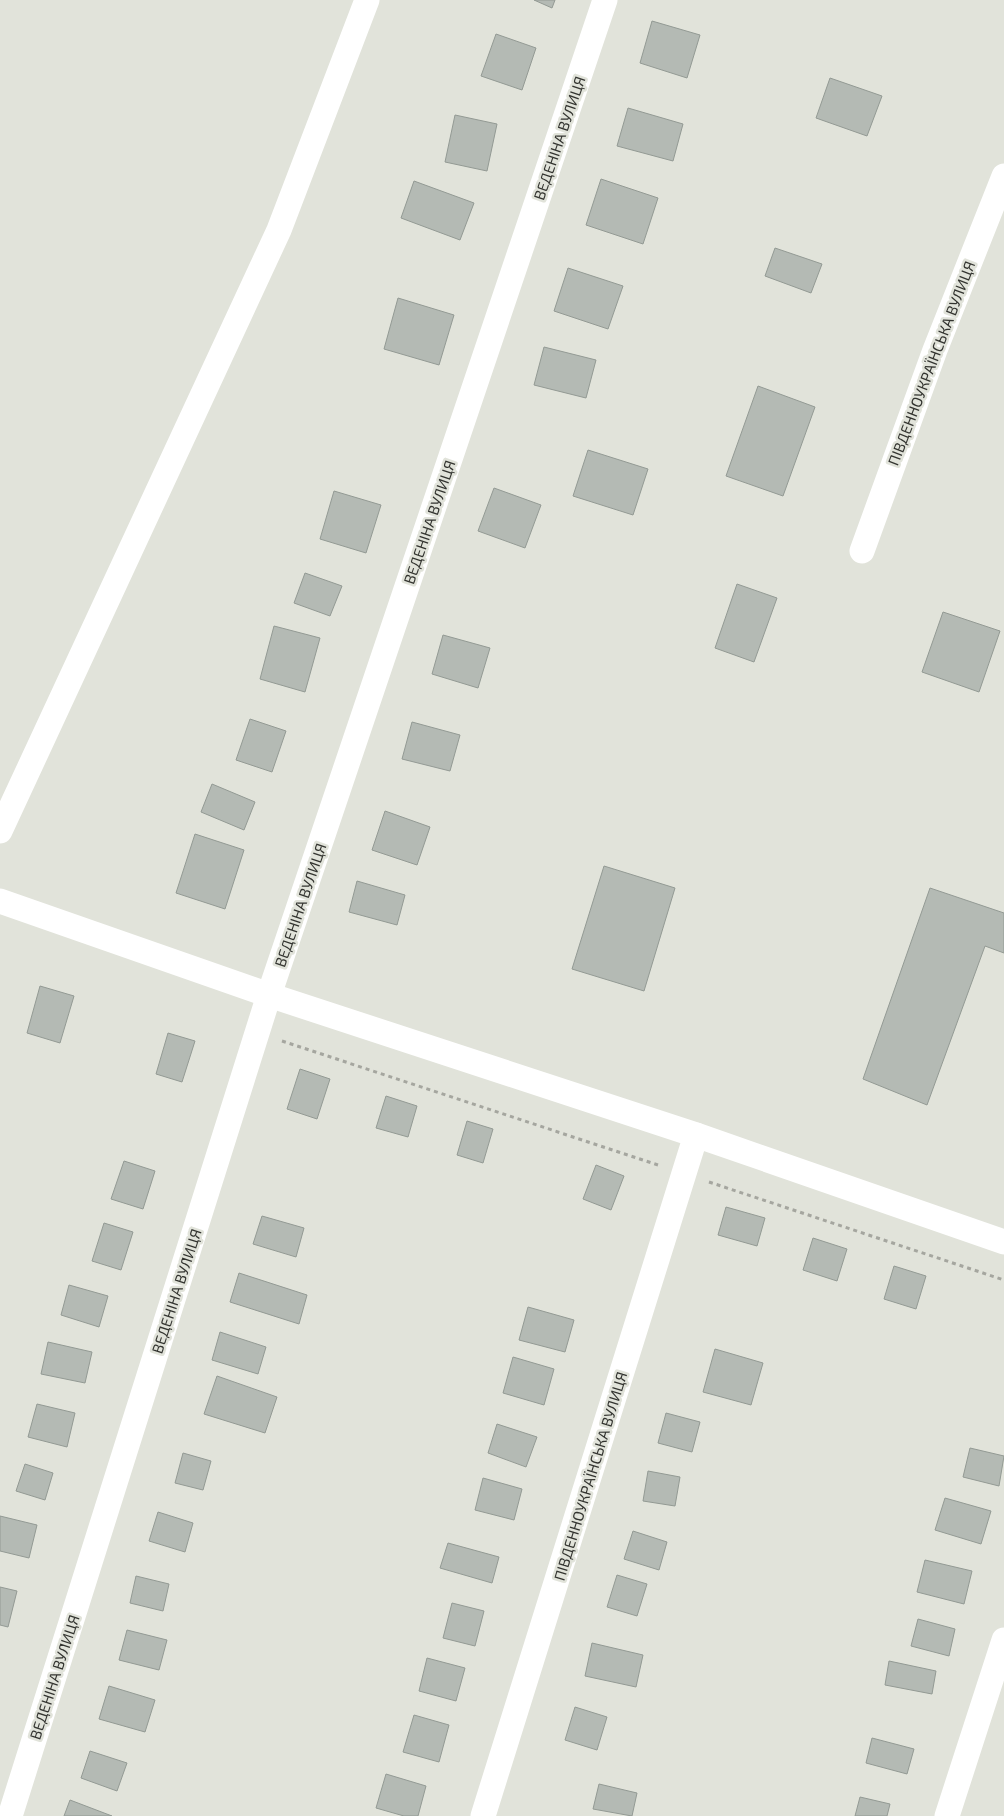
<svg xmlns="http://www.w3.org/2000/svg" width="1004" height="1816" viewBox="0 0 1004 1816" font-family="'Exo 2',sans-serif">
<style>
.building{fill:#b4bab4;stroke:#939a94}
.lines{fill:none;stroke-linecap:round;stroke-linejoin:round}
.path{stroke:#a5a69f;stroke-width:3;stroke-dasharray:4 4;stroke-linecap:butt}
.street{stroke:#fff;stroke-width:25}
.labels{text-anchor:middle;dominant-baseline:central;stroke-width:5;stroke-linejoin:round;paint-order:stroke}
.street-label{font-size:15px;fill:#333430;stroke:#e1e3da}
</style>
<rect width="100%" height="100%" fill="#e1e3da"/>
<g class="building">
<path d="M534 0H555L552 8Z"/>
<path d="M652 21 700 35 687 78 640 63Z"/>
<path d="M496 34 536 48 522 90 481 76Z"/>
<path d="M830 78 882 96 867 136 816 118Z"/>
<path d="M628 108 683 124 673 161 617 146Z"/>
<path d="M455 115 497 124 487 171 445 162Z"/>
<path d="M601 179 658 198 643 244 586 225Z"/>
<path d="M414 181 474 203 460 240 401 218Z"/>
<path d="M775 248 822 264 811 293 765 276Z"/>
<path d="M568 268 623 286 608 329 554 311Z"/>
<path d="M398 298 454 315 439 365 384 349Z"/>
<path d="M544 347 596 360 586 398 534 385Z"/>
<path d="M758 386 815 407 783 496 726 476Z"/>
<path d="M588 450 648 469 633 515 573 496Z"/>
<path d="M494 488 541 505 525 548 478 531Z"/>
<path d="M334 491 381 505 366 553 320 539Z"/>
<path d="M305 573 342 586 330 616 294 603Z"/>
<path d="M737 584 777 598 754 662 715 648Z"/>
<path d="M943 612 1000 631 979 692 922 672Z"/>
<path d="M274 626 320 638 305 692 260 679Z"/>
<path d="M443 635 490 648 478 688 432 674Z"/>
<path d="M250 719 286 731 272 772 236 760Z"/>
<path d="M412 722 460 735 450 771 402 759Z"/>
<path d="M212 784 255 802 244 830 201 812Z"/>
<path d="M385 811 430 827 417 865 372 850Z"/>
<path d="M195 834 244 850 225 909 176 893Z"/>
<path d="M604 866 675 888 644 991 572 969Z"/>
<path d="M357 881 405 895 397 925 349 912Z"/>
<path d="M930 888 1004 913V953L985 946 927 1105 863 1079Z"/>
<path d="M40 986 74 996 60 1043 27 1033Z"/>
<path d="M168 1033 195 1041 182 1082 156 1074Z"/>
<path d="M300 1069 330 1079 317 1119 287 1109Z"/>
<path d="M386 1096 417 1106 408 1137 376 1128Z"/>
<path d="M467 1121 493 1129 483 1163 457 1155Z"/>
<path d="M124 1161 155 1171 143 1209 111 1199Z"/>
<path d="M596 1165 624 1176 611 1210 583 1199Z"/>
<path d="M726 1207 765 1218 757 1246 718 1235Z"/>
<path d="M262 1216 304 1228 296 1257 253 1244Z"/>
<path d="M104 1223 133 1232 121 1270 92 1261Z"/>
<path d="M813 1238 847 1249 837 1281 803 1270Z"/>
<path d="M894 1266 926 1276 916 1309 884 1299Z"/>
<path d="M239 1273 307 1295 299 1324 230 1302Z"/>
<path d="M69 1285 108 1296 99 1327 61 1315Z"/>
<path d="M528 1307 574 1320 565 1352 519 1340Z"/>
<path d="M220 1332 266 1347 258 1374 212 1360Z"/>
<path d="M48 1342 92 1352 85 1383 41 1374Z"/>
<path d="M715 1349 763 1363 751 1405 703 1392Z"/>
<path d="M513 1357 554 1369 544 1405 503 1393Z"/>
<path d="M217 1376 277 1397 265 1433 204 1414Z"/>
<path d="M37 1404 75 1413 67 1447 28 1437Z"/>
<path d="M666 1413 700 1422 692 1452 658 1443Z"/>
<path d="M497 1424 537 1437 526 1467 488 1453Z"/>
<path d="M970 1448 1004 1456 999 1486 963 1477Z"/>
<path d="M183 1453 211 1461 203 1490 175 1483Z"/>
<path d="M25 1464 53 1473 45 1500 16 1491Z"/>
<path d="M648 1471 680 1477 675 1506 643 1501Z"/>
<path d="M483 1478 522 1489 514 1520 475 1510Z"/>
<path d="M945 1498 991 1511 981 1544 935 1530Z"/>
<path d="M158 1512 193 1523 185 1552 149 1541Z"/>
<path d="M0 1516 37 1525 29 1558 0 1551Z"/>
<path d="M633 1531 667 1542 659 1570 624 1559Z"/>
<path d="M448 1543 499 1557 492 1583 440 1568Z"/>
<path d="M925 1560 972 1571 964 1604 917 1592Z"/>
<path d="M617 1575 647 1584 637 1616 607 1607Z"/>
<path d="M136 1576 169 1584 163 1611 130 1603Z"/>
<path d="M0 1587 17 1591 8 1627 0 1625Z"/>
<path d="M452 1603 484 1611 475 1646 443 1638Z"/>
<path d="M918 1619 955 1629 949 1656 911 1646Z"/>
<path d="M127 1630 167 1640 159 1670 119 1660Z"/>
<path d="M592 1643 643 1655 636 1687 585 1676Z"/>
<path d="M427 1658 465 1668 456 1701 419 1691Z"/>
<path d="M889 1661 936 1671 932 1694 885 1685Z"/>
<path d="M109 1686 155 1700 145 1732 99 1719Z"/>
<path d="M575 1707 607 1717 597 1750 565 1740Z"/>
<path d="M414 1715 449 1725 439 1762 403 1752Z"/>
<path d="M872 1738 914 1749 907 1774 866 1763Z"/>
<path d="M90 1751 127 1763 117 1791 81 1778Z"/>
<path d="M386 1774 426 1786 418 1816H404L376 1808Z"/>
<path d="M599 1784 637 1793 632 1816 593 1809Z"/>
<path d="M860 1797 890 1804 887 1816H855Z"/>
<path d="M70 1800 112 1816H64Z"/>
</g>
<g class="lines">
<g class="path">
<path d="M282 1041 658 1165"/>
<path d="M709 1182 1004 1280"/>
</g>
<g class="street">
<path d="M862 551 935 350 1004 176"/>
<path d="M0 831 279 230 367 0"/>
<path d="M0 901 269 995 696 1135 1004 1242"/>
<path d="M10 1816 269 995 605 0"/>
<path d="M483 1816 696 1135"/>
<path d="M947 1816 1004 1640"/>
</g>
</g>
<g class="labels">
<g class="street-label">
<text transform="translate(559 138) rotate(-71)">ВЕДЕНІНА ВУЛИЦЯ</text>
<text transform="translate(931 363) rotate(-69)">ПІВДЕННОУКРАЇНСЬКА ВУЛИЦЯ</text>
<text transform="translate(429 522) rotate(-71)">ВЕДЕНІНА ВУЛИЦЯ</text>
<text transform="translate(300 905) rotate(-71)">ВЕДЕНІНА ВУЛИЦЯ</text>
<text transform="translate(176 1291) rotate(-72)">ВЕДЕНІНА ВУЛИЦЯ</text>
<text transform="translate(590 1476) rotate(-73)">ПІВДЕННОУКРАЇНСЬКА ВУЛИЦЯ</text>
<text transform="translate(54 1677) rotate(-72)">ВЕДЕНІНА ВУЛИЦЯ</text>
</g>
</g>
</svg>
